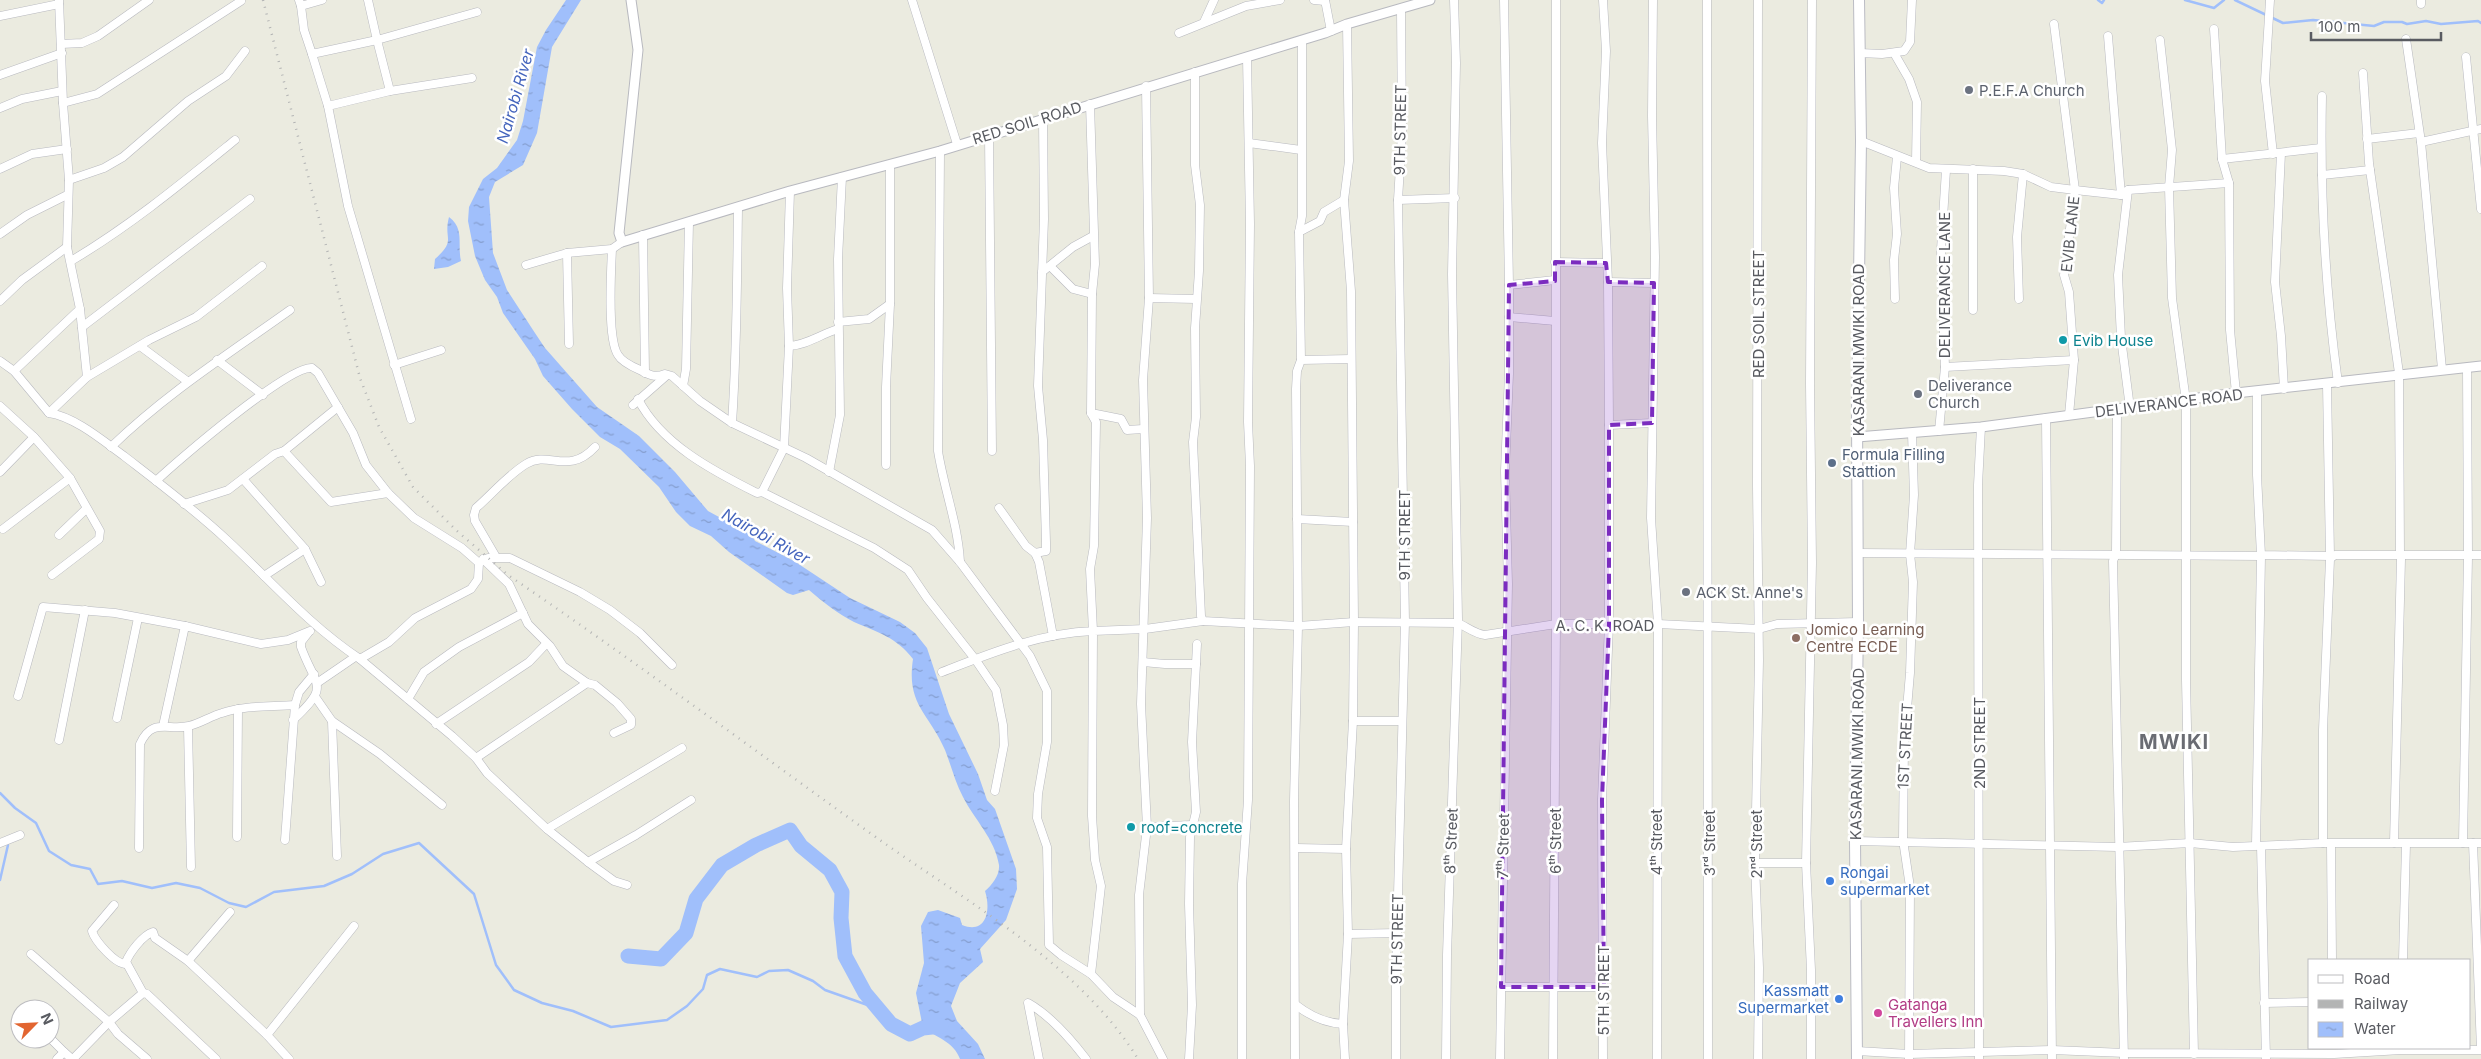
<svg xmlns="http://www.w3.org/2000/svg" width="2481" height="1059" viewBox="0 0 2481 1059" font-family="Inter,sans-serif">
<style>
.water{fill:url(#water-ripples)}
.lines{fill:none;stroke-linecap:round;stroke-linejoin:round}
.stream{stroke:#a0bffb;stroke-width:2.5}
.river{stroke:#a0bffb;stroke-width:15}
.minor-casing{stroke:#b8b9bf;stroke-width:9}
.tertiary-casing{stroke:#b8b9bf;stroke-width:11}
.secondary-casing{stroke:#bbbcc4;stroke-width:12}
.minor{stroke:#fff;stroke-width:8}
.tertiary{stroke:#fff;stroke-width:9}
.secondary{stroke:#fff;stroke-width:10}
.rail{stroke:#b3b4b4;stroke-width:2.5;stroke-dasharray:1 6;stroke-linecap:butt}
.marked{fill:#7b2cbf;fill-opacity:0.2;stroke:#7b2cbf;stroke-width:4;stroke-dasharray:10 6;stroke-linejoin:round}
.worship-dot{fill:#6b7280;stroke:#fff;stroke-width:2}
.culture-dot{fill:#0f9aa8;stroke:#fff;stroke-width:2}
.service-dot{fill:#5c6f8a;stroke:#fff;stroke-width:2}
.education-dot{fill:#8d6e63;stroke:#fff;stroke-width:2}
.shop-dot{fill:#3f7fe0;stroke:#fff;stroke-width:2}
.hotel-dot{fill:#d1479c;stroke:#fff;stroke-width:2}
.labels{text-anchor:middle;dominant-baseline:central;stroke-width:5;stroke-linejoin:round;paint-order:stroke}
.worship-label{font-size:15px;fill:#5b616d;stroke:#fff;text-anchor:start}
.street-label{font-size:15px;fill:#595b61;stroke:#fff}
.culture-label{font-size:15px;fill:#0d838f;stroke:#fff;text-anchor:start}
.service-label{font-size:15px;fill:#4e5e75;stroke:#fff;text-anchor:start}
.education-label{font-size:15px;fill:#785e54;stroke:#fff;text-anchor:start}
.shop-label{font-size:15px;fill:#366cbe;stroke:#fff;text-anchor:start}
.hotel-label{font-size:15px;fill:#b23c85;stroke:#fff;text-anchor:start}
.water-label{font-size:16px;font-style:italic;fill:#4565bd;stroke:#fff}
.district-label{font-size:20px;font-weight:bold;letter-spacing:1px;fill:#6a6c73;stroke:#fff}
</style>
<defs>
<pattern id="water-ripples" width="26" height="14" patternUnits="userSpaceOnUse" patternTransform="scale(1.25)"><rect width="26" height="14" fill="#a0bffb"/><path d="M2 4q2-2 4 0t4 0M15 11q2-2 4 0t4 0" fill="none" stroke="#859ecf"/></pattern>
</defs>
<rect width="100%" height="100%" fill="#ebebe0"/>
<g class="water">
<path d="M566 0H581L552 47 537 133 523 165 495 182 489 197 493 253 507 290 533 330 545 348 597 407 639 436 675 472 708 511 752 535 755 541 794 561 850 598 900 622 915 633 927 648 949 714 978 774 987 800 995 809 1016 869 1017 889 1006 920 980 949 983 962 960 983 951 1006 957 1021 978 1044 985 1059H960C954 1042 936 1037 923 1028L916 993 924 963 921 926 928 912 938 910 960 918 962 925C987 935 991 909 985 891 992 885 1000 875 999 865 995 839 974 819 963 797 955 782 951 765 945 750 929 713 906 705 913 659 896 637 879 633 854 622 838 614 823 602 809 590L793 595 787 593 729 552 711 536 690 526 676 512 659 487 620 449 600 437 572 409 543 376 535 359 503 313 497 297 485 280 475 256 468 221 469 207 483 179 497 168 517 140 523 121 537 47 546 30Z"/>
<path d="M449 217C465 229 457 244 461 261L448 267 434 269 435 259C457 239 443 240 449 217Z"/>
</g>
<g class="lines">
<g class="stream">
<path d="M2098 0 2102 3 2104 0"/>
<path d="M2185 0 2214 8 2224 0"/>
<path d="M2235 0 2283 23 2313 20 2374 26 2384 22H2402L2407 24 2426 21 2441 24 2478 21 2481 23"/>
<path d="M0 793 15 808 36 823 49 851 71 865 90 869 98 884 122 881 152 888 176 883 200 888 229 903 246 907 274 892 324 886 352 874 383 854 419 843 474 894 496 965 514 990 542 1003 573 1011 611 1027 667 1020 687 1006 703 989 707 975 720 969 757 977 769 971 788 970 813 981 825 990 876 1008"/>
<path d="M0 880 8 845"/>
</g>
<path class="river" d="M628 956 661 959 686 933 696 899 722 865 756 845 790 830 801 846 830 870 842 892 841 918 845 956 865 993 891 1024 910 1034 923 1028 941 1026"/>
<defs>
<g id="minor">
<path d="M299 0 301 6 322 0"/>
<path d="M912 0 957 144"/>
<path d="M1314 0 1325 1"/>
<path d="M1325 0 1331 31"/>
<path d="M1504 0 1509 285 1555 280"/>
<path d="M1603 0 1606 51 1602 143 1608 282 1609 425V624L1602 800 1603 1059"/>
<path d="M1653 0 1652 116 1655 257 1651 518 1658 624 1657 1059"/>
<path d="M1707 0 1708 1059"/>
<path d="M2270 0 2265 81 2273 154"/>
<path d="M2421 0V4"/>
<path d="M301 6 304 30 312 54 377 40 368 0"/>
<path d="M0 16 59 4"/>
<path d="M1204 22 1214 0"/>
<path d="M2054 24 2075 190 2064 275 2069 292 2074 360 2069 415"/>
<path d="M2214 29 2222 159 2229 183 2230 330 2236 393"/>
<path d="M1179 33 1246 6 1280 0"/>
<path d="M2108 36 2121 195"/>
<path d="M2406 39 2421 142 2442 369"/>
<path d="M2160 40 2172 150 2169 187 2172 298 2186 401V680L2194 1054"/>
<path d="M61 44 82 43 98 36 149 0"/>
<path d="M1860 53 1882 54 1904 51 1910 42 1912 0"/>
<path d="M1894 53 1909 79 1917 102 1916 162"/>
<path d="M312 54 328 106 390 91 472 78"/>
<path d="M2466 57 2481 209"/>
<path d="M1195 72V165L1200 205 1199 271 1195 328 1196 417 1193 442 1201 616 1203 621 1298 626 1354 622 1458 623C1467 627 1475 634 1485 635L1556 624H1658L1759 629 1777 624 1858 622"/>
<path d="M2363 73 2369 163 2399 373 2400 555H2481"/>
<path d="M0 75 62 53"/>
<path d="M1146 86 1149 298"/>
<path d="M390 91 377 40 477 12"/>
<path d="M2322 96C2320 192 2325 288 2338 383"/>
<path d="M63 103 97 94 241 1"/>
<path d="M328 106 348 206 411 419"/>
<path d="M0 108 22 99 62 91"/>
<path d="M989 135 992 451"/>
<path d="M2367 139 2419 133"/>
<path d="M1861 141 1929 168 2004 171 2023 174 2051 187 2075 190 2121 195 2128 190 2229 183"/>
<path d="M2421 142 2481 129"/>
<path d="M1249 143 1301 150"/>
<path d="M940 151 938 451C944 489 958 524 960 562"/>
<path d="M2281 153 2275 282 2281 336 2284 389"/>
<path d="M2222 159 2321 148"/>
<path d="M0 169 32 154 67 149"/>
<path d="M1973 169V310"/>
<path d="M2322 175 2370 170"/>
<path d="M69 180 104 168 123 157 188 101 226 76 245 51"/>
<path d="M2128 190 2118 275 2121 338 2130 408"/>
<path d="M790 191 787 288 789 346 784 448 762 492 874 548 908 570 927 598 975 659 996 690 1003 725 1004 745 995 791"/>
<path d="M1398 200 1455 198"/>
<path d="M1299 232 1320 221 1324 212 1344 200"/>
<path d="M0 234 27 215 67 195"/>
<path d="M643 235 645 373"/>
<path d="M612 249C611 271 607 339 618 355 622 362 633 367 640 370 649 375 655 378 665 374L672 376 700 401 732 423 806 458 932 530 960 562 1030 656 1047 691V742L1038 794 1037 818 1047 847 1049 945 1061 955 1091 974 1113 997 1140 1015 1163 1059"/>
<path d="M567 253 569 344"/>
<path d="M71 261C130 226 182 183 235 140"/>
<path d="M1555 262 1606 263"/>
<path d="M526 265 567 253 612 249 622 242"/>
<path d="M1050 266 1073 289 1092 294"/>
<path d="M1042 272 1073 247 1093 236"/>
<path d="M1608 282 1654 283"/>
<path d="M1895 299 1894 260 1897 234 1894 188 1897 157"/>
<path d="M2019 299 2017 237 2023 174"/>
<path d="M0 301 22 280 67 247"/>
<path d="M1509 317 1555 321"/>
<path d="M838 322 869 319 890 304"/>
<path d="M82 327 250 199"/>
<path d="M140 346 187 381"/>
<path d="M789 346C807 345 821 334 838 329"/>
<path d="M217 360 263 395"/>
<path d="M1301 360 1351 359"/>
<path d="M0 361 14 371 49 413C75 417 102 440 124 456 159 483 195 510 227 540 271 581 310 626 360 659L389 642 415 618 471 589 478 579 479 563"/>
<path d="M394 365 441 350"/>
<path d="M1945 367 2074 360"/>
<path d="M14 371 80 309"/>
<path d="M87 377 149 340 196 317 262 266"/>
<path d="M683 386 686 369 689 222"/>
<path d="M2257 392V475L2261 555 2330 556 2327 384"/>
<path d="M638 399C661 444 713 471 757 493L762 492"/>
<path d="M633 405 666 376"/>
<path d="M0 406 34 437 70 478 100 531 99 539 52 575"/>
<path d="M2117 411 2116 554 2113 561 2124 1059"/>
<path d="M49 413 87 377 80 309 67 247 69 180 63 103 59 0"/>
<path d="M1091 413 1121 419 1127 430 1143 429"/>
<path d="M2046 418 2052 1059"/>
<path d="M732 423C737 351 737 280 738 208"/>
<path d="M1609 425 1652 423"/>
<path d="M1939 431 1945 367 1941 250 1946 170"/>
<path d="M111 447C167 393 227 355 290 310"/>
<path d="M284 451 338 407"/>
<path d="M886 465V387L890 304V165"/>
<path d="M0 472 34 437"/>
<path d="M829 472 840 415 838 259 842 177"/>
<path d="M243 479 305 549 321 582"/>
<path d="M156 481C177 461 289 365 312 368L318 373 353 433 366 465 388 493 414 518 462 548 479 563 488 558H510L580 592 610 610 640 633 672 665"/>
<path d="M184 504 228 490 275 454 284 451 331 502 388 493"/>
<path d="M999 508 1026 546 1035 553 1039 562 1053 636"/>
<path d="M1297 519 1353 522"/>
<path d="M3 529 70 478"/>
<path d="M59 535 86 509"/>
<path d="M1035 553 1046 551V542L1043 440 1038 386 1044 219 1043 119"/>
<path d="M1857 553 2261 556 2256 845"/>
<path d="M496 557 475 521 474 515 476 508C492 494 508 475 526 464 549 450 568 476 595 447"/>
<path d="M483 559 509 584 528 624 550 646 563 666 587 683 595 685 617 703 631 719V725L614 733"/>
<path d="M264 576 305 549"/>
<path d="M360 659 452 736 476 758 487 773 547 829 588 862 636 835 691 800"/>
<path d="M1143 662 1165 664H1196"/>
<path d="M942 672C991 653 1040 633 1093 631L1090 569 1094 546 1096 422 1091 413 1092 294 1095 264 1090 104"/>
<path d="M317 683 355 657"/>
<path d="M18 696 43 607 115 613 185 626 261 644 288 640 310 631"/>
<path d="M316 698 332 721 337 856"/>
<path d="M408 699 424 672 459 647 523 613"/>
<path d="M117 718 138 618"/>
<path d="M293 720C331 685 316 688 301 647V642L308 633"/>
<path d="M332 721 380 754 442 805"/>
<path d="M1353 721H1402"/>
<path d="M436 724 529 662 546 644"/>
<path d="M163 726 185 626"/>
<path d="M188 727 191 867"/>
<path d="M59 740 85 610"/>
<path d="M476 758 587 683"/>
<path d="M1147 827 1192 825"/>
<path d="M547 829 682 748"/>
<path d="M237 837 238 709"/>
<path d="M285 840 295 705 299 692 314 674"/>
<path d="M1855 841 2117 847 2190 843 2233 847 2323 843H2481"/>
<path d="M0 843 20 835"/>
<path d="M2323 843V730L2330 559 2335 555H2400L2401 559 2394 843"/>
<path d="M2463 843 2468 556 2467 368"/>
<path d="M2473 843 2481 1049"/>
<path d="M2331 844 2332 960"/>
<path d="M2261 846 2266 1059"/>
<path d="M139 848 140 744C152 717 168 731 189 726 201 723 211 716 222 713 245 705 272 707 295 705"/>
<path d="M1296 848 1346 849"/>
<path d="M588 862 614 881 627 885"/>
<path d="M1755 863H1806"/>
<path d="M114 905 92 931C95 941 115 964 126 964"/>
<path d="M1348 934 1397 933"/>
<path d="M31 954 109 1022 118 1034 147 1059"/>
<path d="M2403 960 2406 844"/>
<path d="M188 961 230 912"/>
<path d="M1091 974 1101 886 1095 860 1092 816 1093 631 1145 629 1203 621"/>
<path d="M1501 987H1604"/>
<path d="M143 993 126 962C130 952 143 935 153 932L155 938 188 961 267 1035 289 1059"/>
<path d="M2264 1003 2310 1002"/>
<path d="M1296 1005C1310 1016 1325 1023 1343 1024"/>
<path d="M1140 1015 1139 895 1147 827 1141 704 1147 518 1143 380 1149 298 1196 299"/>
<path d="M267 1035 354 926"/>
<path d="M50 1038 64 1052"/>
<path d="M1857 1051 1909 1054 2052 1050 2125 1053 2334 1054 2401 1050H2481"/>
<path d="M57 1059 64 1052 72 1059"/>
<path d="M73 1059 109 1022 143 993 147 994 216 1059"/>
<path d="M1039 1059 1028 1003C1051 1016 1070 1038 1086 1059"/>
<path d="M1189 1059 1192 1005 1189 904 1190 837 1196 812 1192 742 1197 644"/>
<path d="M1242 1059V884L1248 800 1250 466 1248 422 1250 224 1247 57"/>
<path d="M1295 1059 1294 801 1298 626 1296 389 1297 371 1301 360 1299 232 1302 216V40"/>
<path d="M1345 1059 1343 1024 1348 934 1346 849 1353 721 1354 622 1351 291 1344 200 1349 161 1347 24"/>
<path d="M1396 1059V973L1405 622 1398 200 1402 133 1401 10"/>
<path d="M1446 1059 1447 955 1458 619 1452 274 1456 63 1454 0"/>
<path d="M1500 1059 1508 584 1505 471 1509 374V285"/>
<path d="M1553 1059 1556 624V0"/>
<path d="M1758 1059 1759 968 1755 863 1759 660 1757 486 1758 0"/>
<path d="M1811 1059V970L1806 863 1812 563 1810 384 1812 0"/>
<path d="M1909 1059 1910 887 1903 840 1904 744 1910 673 1913 582 1910 554 1914 495 1912 433"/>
<path d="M1979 1059 1978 485 1981 427"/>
</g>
<g id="tertiary">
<path d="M631 0 638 50 619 233 622 242 790 191 940 151 1325 33 1347 24 1430 0"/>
<path d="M1857 437 1981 427 2236 393 2481 366"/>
</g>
<path id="secondary" d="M1857 1059 1855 841 1858 622 1857 412 1861 141 1859 0"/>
</defs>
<use href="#minor" class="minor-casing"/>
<use href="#tertiary" class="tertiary-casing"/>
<use href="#secondary" class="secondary-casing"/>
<use href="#minor" class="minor"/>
<use href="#tertiary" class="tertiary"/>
<use href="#secondary" class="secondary"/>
<path class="rail" d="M263 0 360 378 379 427 413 487 457 531 508 575C633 660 754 750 877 838 966 901 1080 965 1138 1059"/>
</g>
<path class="marked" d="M1555 262 1606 263 1608 282 1654 283 1652 423 1609 425V624L1602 800 1604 987H1501L1509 285 1555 281Z"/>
<g class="worship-dot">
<circle cx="1969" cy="90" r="5"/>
<circle cx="1918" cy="394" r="5"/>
<circle cx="1686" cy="592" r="5"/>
</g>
<g class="culture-dot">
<circle cx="2063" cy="340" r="5"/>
<circle cx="1131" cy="827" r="5"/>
</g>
<circle class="service-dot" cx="1832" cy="463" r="5"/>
<circle class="education-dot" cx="1796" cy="638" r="5"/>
<g class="shop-dot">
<circle cx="1830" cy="881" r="5"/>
<circle cx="1839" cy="999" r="5"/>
</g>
<circle class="hotel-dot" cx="1878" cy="1013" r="5"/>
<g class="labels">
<g class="worship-label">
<text x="1979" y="90">P.E.F.A Church</text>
<text x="1928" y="385">Deliverance<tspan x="1928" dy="17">Church</tspan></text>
<text x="1696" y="592">ACK St. Anne's</text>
</g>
<g class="street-label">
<text transform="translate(1027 123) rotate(-17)">RED SOIL ROAD</text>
<text transform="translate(1400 130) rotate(-89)">9TH STREET</text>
<text transform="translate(2070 234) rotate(-84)">EVIB LANE</text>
<text transform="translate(1944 285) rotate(-90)">DELIVERANCE LANE</text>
<text transform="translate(1758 314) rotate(-90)">RED SOIL STREET</text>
<text transform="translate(1858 350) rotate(-90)">KASARANI MWIKI ROAD</text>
<text transform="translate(2169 403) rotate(-7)">DELIVERANCE ROAD</text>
<text transform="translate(1404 535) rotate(-90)">9TH STREET</text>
<text x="1605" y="625">A. C. K. ROAD</text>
<text transform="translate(1979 743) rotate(-90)">2ND STREET</text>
<text transform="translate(1905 746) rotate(-87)">1ST STREET</text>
<text transform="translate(1857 754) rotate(-89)">KASARANI MWIKI ROAD</text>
<text transform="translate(1451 841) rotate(-88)">8ᵗʰ Street</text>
<text transform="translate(1555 841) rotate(-90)">6ᵗʰ Street</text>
<text transform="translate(1656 842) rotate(-90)">4ᵗʰ Street</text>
<text transform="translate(1709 843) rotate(-90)">3ʳᵈ Street</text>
<text transform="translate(1756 844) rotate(-90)">2ⁿᵈ Street</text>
<text transform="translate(1503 846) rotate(-89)">7ᵗʰ Street</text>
<text transform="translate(1397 939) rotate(-89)">9TH STREET</text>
<text transform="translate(1603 990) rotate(-90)">5TH STREET</text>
</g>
<g class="culture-label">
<text x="2073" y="340">Evib House</text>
<text x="1141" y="827">roof=concrete</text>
</g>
<g class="service-label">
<text x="1842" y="454">Formula Filling<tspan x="1842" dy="17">Stattion</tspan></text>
</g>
<g class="education-label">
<text x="1806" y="629">Jomico Learning<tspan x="1806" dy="17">Centre ECDE</tspan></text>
</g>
<g class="shop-label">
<text x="1840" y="872">Rongai<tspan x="1840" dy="17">supermarket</tspan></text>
<text x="1829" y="990" text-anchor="end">Kassmatt<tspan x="1829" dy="17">Supermarket</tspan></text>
</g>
<g class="hotel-label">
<text x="1888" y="1004">Gatanga<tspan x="1888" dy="17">Travellers Inn</tspan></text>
</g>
<g class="water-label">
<text transform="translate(515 96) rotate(-74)">Nairobi River</text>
<text transform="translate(766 536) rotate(29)">Nairobi River</text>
</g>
<g class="district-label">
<text x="2174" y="742">MWIKI</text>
</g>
</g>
<rect x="2308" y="959" width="162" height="90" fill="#ffffff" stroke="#bdbdc0"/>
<rect x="2318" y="975" width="25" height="8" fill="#ffffff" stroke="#bdbdc0"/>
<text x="2354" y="984" font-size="15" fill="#595b61">Road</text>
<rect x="2318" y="1000" width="25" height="8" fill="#b3b4b4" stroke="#bdbdc0"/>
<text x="2354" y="1009" font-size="15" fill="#595b61">Railway</text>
<rect x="2318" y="1022" width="25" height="15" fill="url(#water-ripples)" stroke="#bdbdc0"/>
<text x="2354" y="1034" font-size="15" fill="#595b61">Water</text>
<g transform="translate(35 1024) rotate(66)"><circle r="24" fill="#ffffff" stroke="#bdbdc0"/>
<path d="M0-4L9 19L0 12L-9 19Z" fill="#e26530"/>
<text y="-8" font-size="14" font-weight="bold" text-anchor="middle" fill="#595b61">N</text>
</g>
<path d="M2311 32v8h130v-8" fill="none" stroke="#595b61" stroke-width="2.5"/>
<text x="2318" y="32" font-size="15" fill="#595b61" stroke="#ffffff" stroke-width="4" paint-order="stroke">100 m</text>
</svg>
